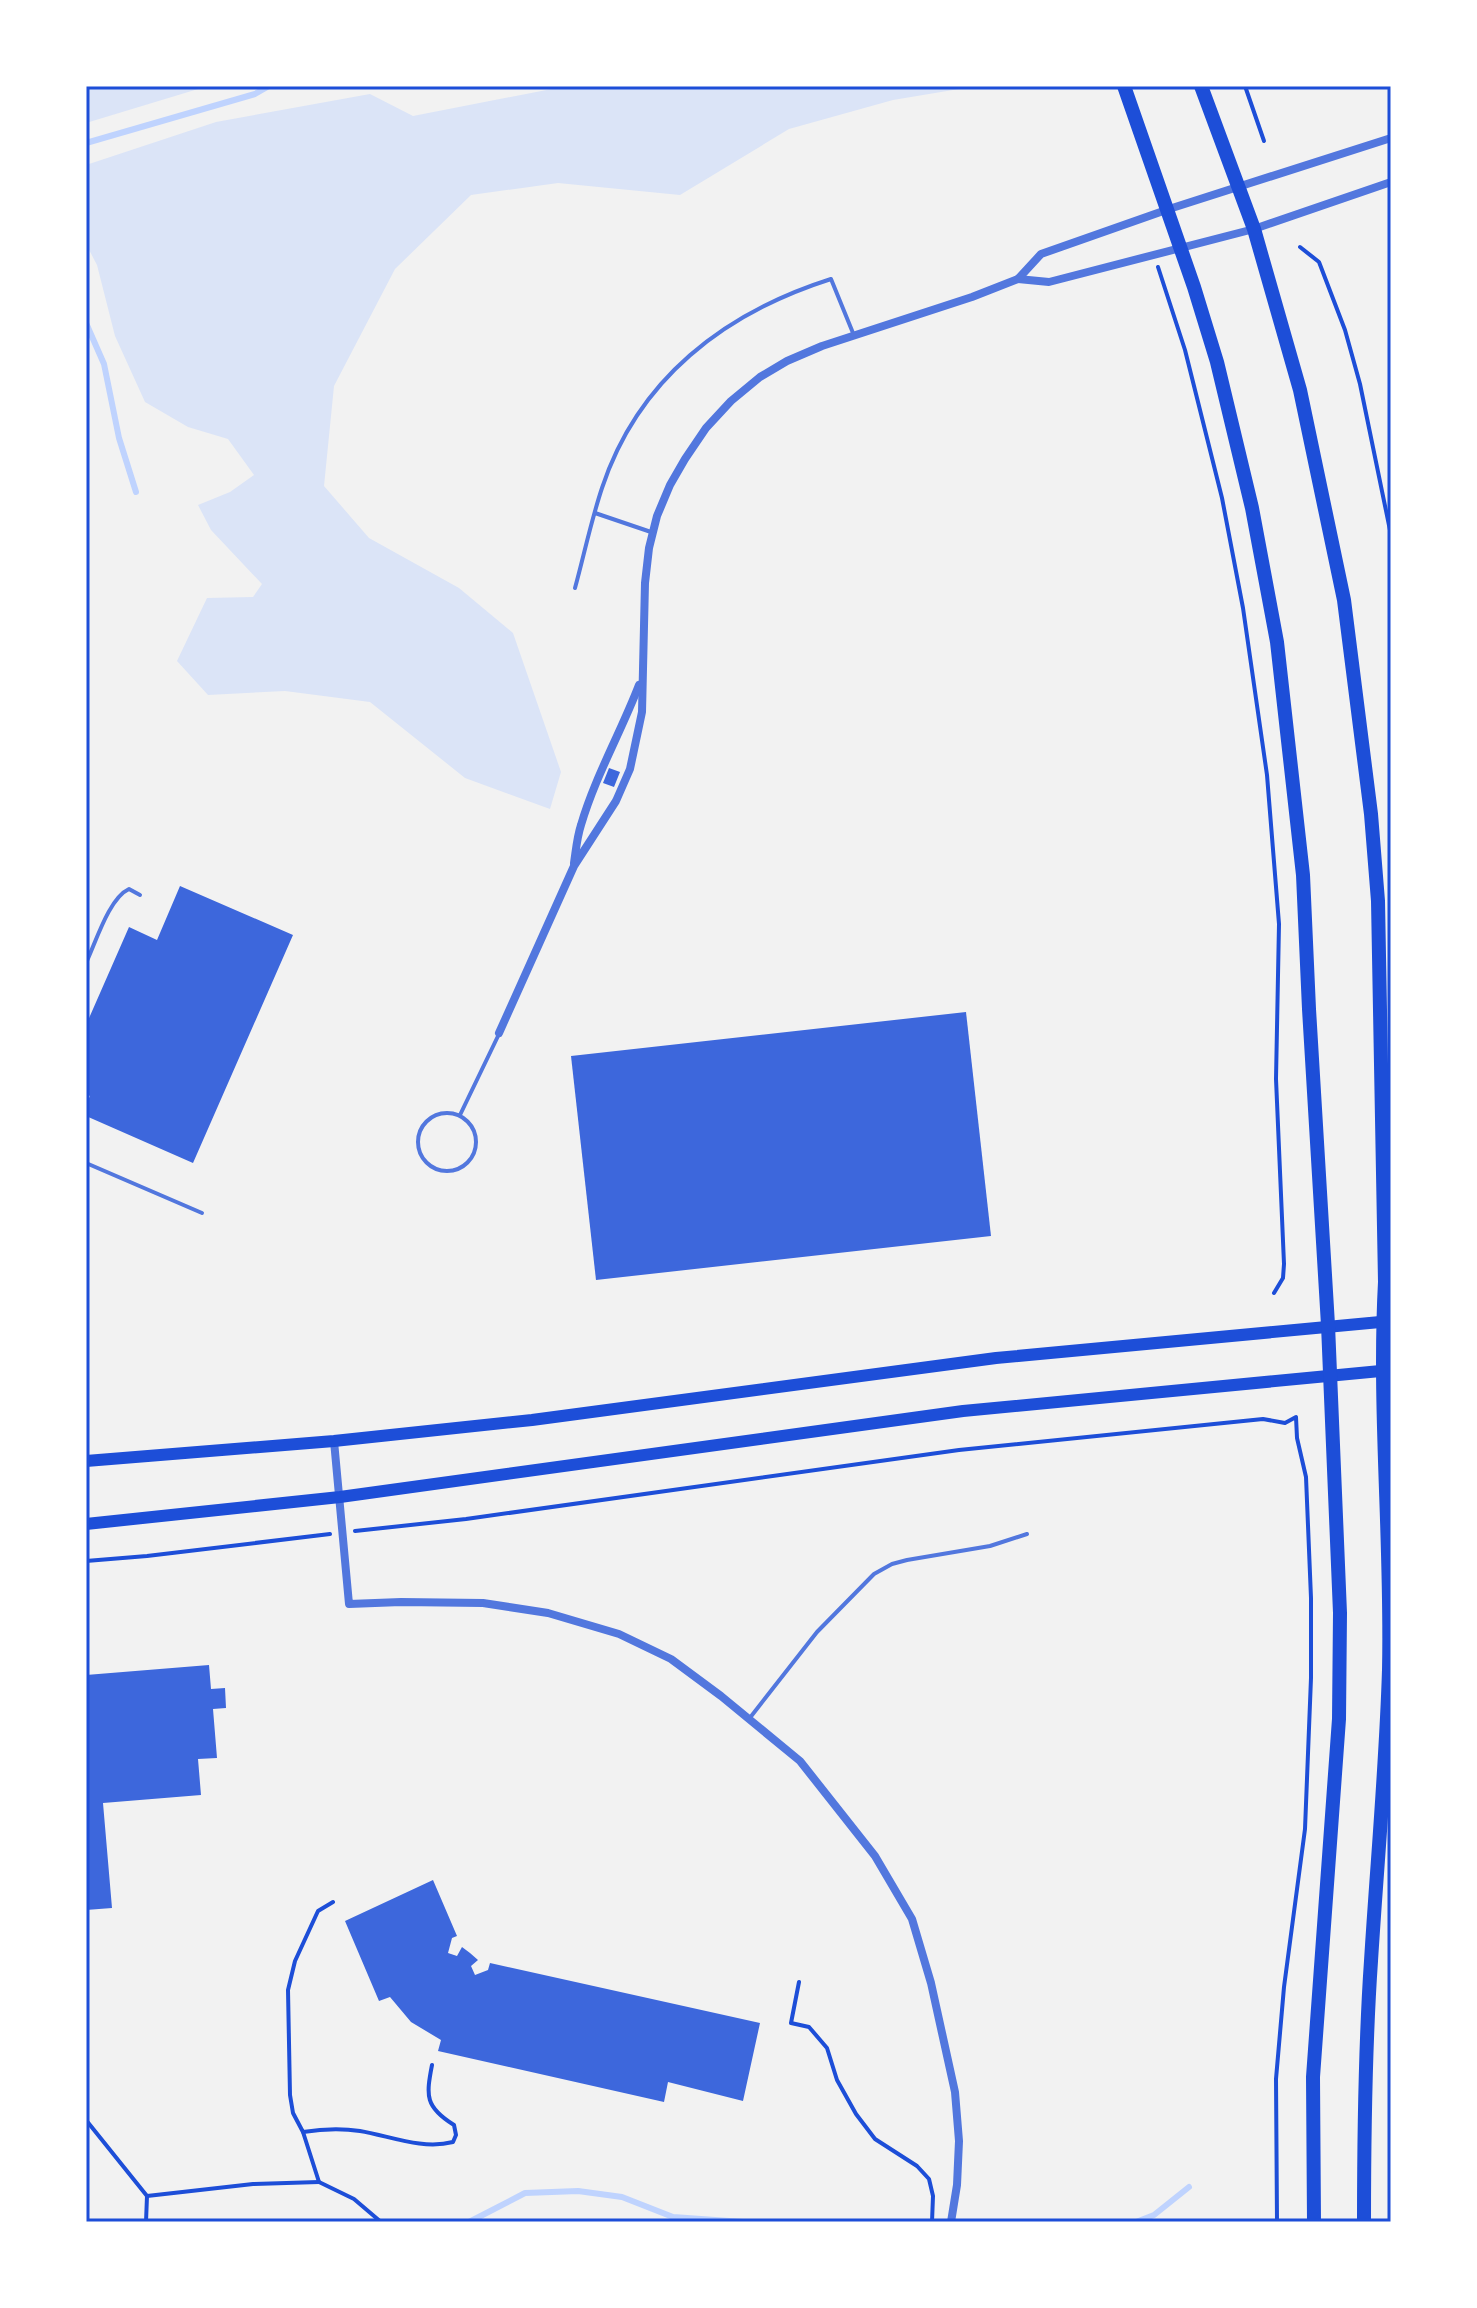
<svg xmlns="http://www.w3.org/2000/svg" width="1477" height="2308" viewBox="0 0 1477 2308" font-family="Figtree,sans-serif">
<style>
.green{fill:#dbe4f7}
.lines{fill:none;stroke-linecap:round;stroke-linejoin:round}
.stream{stroke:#bfd3fe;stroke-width:6}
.building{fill:#3d67dc}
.path{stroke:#1d4ed8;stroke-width:4}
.service{stroke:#5277de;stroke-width:4}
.minor{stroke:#5277de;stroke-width:8}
.secondary{stroke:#1d4ed8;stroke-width:12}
.primary{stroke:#1d4ed8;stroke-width:14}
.neatline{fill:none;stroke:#1d4ed8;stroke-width:3}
</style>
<rect width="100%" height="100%" fill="#f2f2f2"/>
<g class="green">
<path d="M86 86H208L86 123Z"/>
<path d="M567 86H977L893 100 789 129 680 195 558 183 471 195 395 269 334 386 324 486 369 538 459 588 513 633 561 772 550 809 465 778 370 702 285 691 208 695 177 661 207 598 253 597 262 584 211 530 198 505 230 492 254 475 228 439 188 427 145 402 115 336 97 265 86 244V165L216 122 370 94 413 116Z"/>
</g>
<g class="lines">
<g class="stream">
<path d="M86 143 255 94 269 86"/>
<path d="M86 323 104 364 119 438 136 492"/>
<path d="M469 2222 525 2193 578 2191 622 2197 673 2217 743 2222"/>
<path d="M1136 2222 1154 2215 1189 2187"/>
</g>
</g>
<g class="building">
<path d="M609 768 620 772 614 787 603 783Z"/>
<path d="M180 886 293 935 193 1163 86 1116V1105L90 1096 86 1094V1025L129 927 157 940Z"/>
<path d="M966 1012 991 1236 596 1280 571 1056Z"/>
<path d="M209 1665 211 1689 225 1688 226 1708 213 1709 217 1758 198 1759 201 1795 103 1803 112 1908 86 1910V1675Z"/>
<path d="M433 1880 457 1936 452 1938 448 1953 457 1956 462 1947 470 1953 478 1960 471 1966 475 1975 488 1970 490 1963 760 2023 743 2101 668 2082 664 2102 438 2051 441 2040 411 2022 390 1997 379 2001 345 1921Z"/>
</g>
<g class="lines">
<g class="path">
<path d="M1245 86 1264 141"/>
<path d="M1300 247 1319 262 1345 330 1360 384 1391 535"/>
<path d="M1158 267 1185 350 1222 498 1243 608 1267 775 1279 924 1276 1079 1284 1264 1283 1278 1274 1293"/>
<path d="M355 1531 466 1519 959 1450 1263 1419 1285 1423 1296 1417 1297 1438 1306 1477 1311 1598V1678L1305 1829 1284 1987 1276 2079 1277 2222"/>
<path d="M86 1561 147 1556 330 1534"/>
<path d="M333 1902 318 1911 295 1961 288 1990 290 2095 293 2113 303 2132C322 2129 340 2128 360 2131 390 2136 422 2150 453 2142L456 2135 454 2125C425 2107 426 2096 432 2065"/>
<path d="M799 1982 791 2023 809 2027 827 2048 837 2080 856 2114 875 2139 917 2166 929 2179 933 2196 932 2222"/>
<path d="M86 2120 147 2196 146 2222"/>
<path d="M303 2132 319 2182 354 2199 381 2222"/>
<path d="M147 2196 253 2184 319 2182"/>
</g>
<g class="service">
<path d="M595 513 651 532"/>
<path d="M575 588C584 555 591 521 602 488 638 379 724 313 831 279L853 333"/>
<path d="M86 963C96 942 109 898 129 889L140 895"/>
<circle cx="447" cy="1142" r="29"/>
<path d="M460 1115 499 1034"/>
<path d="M86 1163 202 1213"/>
<path d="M749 1719 817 1632 874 1574 892 1564 907 1560 990 1546 1027 1534"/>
</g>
<g class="minor">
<path d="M1018 279 1049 282 1254 229 1391 182"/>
<path d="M574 863C576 850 577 837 581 825 595 777 621 732 639 685"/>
<path d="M499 1033 574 866 616 801 630 769 642 712 645 583 649 548 657 516 670 485 685 459 706 428 731 401 760 377 787 361 822 346 972 297 1018 279 1041 254 1169 209 1391 138"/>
<path d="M334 1441 349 1604 401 1602 483 1603 548 1613 619 1634 671 1659 721 1696 800 1761 875 1856 912 1919 931 1983 955 2092 959 2141 957 2185 951 2222"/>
</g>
<g class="secondary">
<path d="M86 1461 334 1441 532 1420 996 1358 1391 1321"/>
<path d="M86 1524 340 1497 963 1411 1391 1370"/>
</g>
<g class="primary">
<path d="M1124 86 1194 287 1217 362 1252 508 1277 642 1303 875 1309 1009 1328 1325 1340 1613 1339 1719 1313 2077 1314 2222"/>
<path d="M1201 86 1254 229 1300 390 1344 600 1371 814 1378 901 1385 1282C1378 1412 1392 1541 1389 1670 1386 1768 1377 1864 1371 1961 1365 2048 1364 2135 1364 2222"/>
</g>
</g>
<rect width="1477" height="2308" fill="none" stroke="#ffffff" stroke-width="176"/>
<rect x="88" y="88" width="1301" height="2132" class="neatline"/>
</svg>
